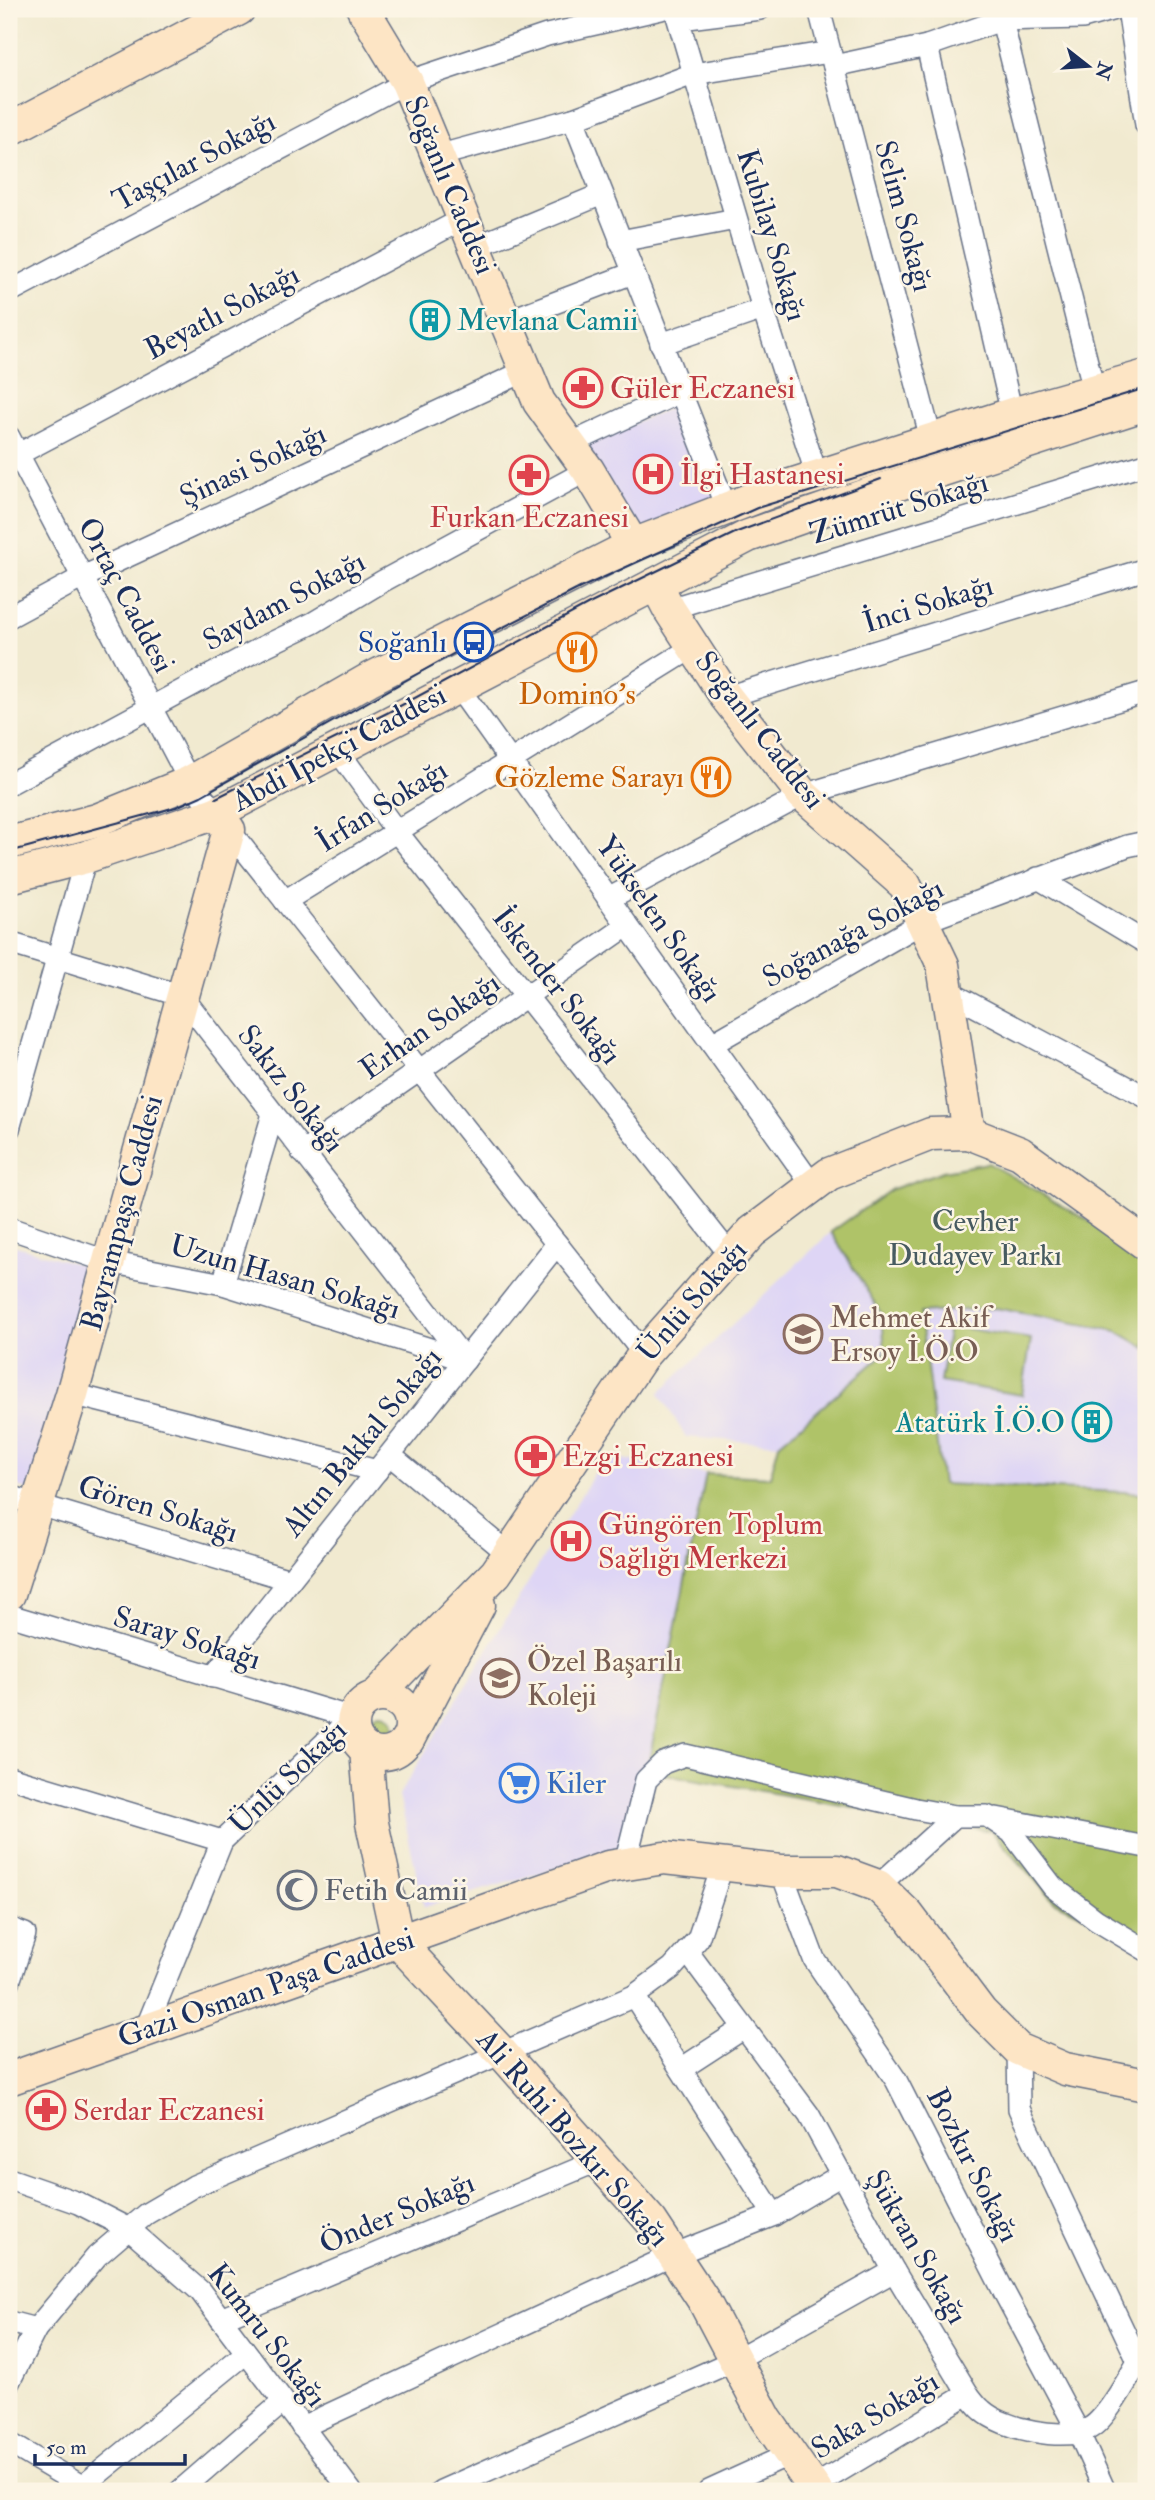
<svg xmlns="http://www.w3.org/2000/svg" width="1155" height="2500" viewBox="0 0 1155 2500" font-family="'IM FELL Double Pica',serif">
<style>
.built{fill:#ded5f5}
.green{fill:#afc367;stroke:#657962;stroke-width:2}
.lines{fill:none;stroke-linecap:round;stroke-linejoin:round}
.street-casing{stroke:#667086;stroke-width:24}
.secondary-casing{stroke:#667086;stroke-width:35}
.street{stroke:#fff;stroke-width:21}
.secondary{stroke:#fde5c5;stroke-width:32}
.tram{stroke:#1b2f5e;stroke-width:2}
.labels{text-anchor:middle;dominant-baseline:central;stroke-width:5;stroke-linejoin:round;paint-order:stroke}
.street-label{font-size:30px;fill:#1b2f5e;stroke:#fcf5e5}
.culture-label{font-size:30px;fill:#0d838f;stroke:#fcf5e5;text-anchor:start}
.health-label{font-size:30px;fill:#be3a42;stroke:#fcf5e5;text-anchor:start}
.transit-label{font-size:30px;fill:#164399;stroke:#fcf5e5;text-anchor:end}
.food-label{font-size:30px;fill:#c56008;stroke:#fcf5e5}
.park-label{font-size:30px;fill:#475b61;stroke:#fcf5e5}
.education-label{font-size:30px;fill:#785e54;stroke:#fcf5e5;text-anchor:start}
.shop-label{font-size:30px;fill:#366cbe;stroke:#fcf5e5;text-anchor:start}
.worship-label{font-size:30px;fill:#5b616d;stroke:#fcf5e5;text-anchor:start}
</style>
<rect width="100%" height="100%" fill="#fcf5e5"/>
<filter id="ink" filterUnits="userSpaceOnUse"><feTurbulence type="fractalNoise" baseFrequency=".0143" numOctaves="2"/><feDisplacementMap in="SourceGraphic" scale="14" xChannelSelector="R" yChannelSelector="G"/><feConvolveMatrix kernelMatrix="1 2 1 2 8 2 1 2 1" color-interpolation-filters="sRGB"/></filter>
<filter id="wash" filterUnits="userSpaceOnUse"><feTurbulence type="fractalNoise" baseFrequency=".00686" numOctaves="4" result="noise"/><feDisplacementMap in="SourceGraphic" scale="28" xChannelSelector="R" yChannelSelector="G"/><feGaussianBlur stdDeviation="1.57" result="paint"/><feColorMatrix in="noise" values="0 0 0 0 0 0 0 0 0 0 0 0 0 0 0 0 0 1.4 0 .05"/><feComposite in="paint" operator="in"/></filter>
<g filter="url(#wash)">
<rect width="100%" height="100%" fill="#f1ead0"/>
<g class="built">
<path d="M679 404 718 502 631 533 585 445Z"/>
<path d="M831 1232 882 1315 885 1353 779 1444 686 1437 659 1393Z"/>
<path d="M9 1244 95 1269 31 1491 9 1485Z"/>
<path d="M996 1308 1117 1331 1146 1348V1493L942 1484 920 1312Z"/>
<path d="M605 1456 706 1474 632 1846 424 1907 399 1795Z"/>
</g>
<g class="green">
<path d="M988 1163 1120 1239 1146 1264V1348L1117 1331 996 1308 920 1313 942 1484 1146 1493V1945L1054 1901 991 1831 647 1771 706 1474 770 1477 779 1444 885 1353 882 1315 831 1232 892 1189 943 1171Z"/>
<path d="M949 1326 1031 1339 1022 1395 940 1382Z"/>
<circle cx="382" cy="1725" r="12"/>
</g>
</g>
<g filter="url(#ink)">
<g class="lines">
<defs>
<g id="street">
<path d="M675 9 763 309 817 476"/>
<path d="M677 9 688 18 760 9"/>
<path d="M819 9 931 439"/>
<path d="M999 9 1094 390"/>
<path d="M1128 9 1146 125"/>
<path d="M927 46 1012 414"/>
<path d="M834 66 927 46 1001 20 1083 18 1115 9"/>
<path d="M573 119 726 507"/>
<path d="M437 156 573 119 693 74 830 52"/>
<path d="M620 241 736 219"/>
<path d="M475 247 602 194"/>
<path d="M9 292 407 82 547 35 661 9"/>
<path d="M507 321 633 273"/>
<path d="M661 344 763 309"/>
<path d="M9 437 190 782 216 813"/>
<path d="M570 444 680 392"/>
<path d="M9 459 463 219"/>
<path d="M669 609 1146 464"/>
<path d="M9 617 83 577 525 371"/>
<path d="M457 686 813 1186"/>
<path d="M726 697 1146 569"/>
<path d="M338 751 397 832 731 1256"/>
<path d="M9 784 261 648 313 623 383 581 588 470"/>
<path d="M229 830 644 1354"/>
<path d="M1038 878 1146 943"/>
<path d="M608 899 803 795 1146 692"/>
<path d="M285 901 695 646"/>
<path d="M9 943 182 996 465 1360"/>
<path d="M947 991 1146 1097"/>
<path d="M712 1044 923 922 1127 846 1146 842"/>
<path d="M9 1129 86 857"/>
<path d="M302 1152 627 926"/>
<path d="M9 1228 109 1262 223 1284 465 1360"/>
<path d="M223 1284 273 1114"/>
<path d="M72 1394 377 1471"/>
<path d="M390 1455 510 1555"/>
<path d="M9 1496 290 1580"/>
<path d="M9 1615 349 1717"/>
<path d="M213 1677 557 1244"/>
<path d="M9 1777 222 1841"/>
<path d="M996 1818 1146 1847"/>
<path d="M625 1864 646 1780 663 1763 685 1755 916 1809 955 1816H987L1011 1832 1053 1887 1096 1920 1146 1950"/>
<path d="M781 1871 814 1959 896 2080 1005 2294 1078 2431 1105 2491"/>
<path d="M878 1886 955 1816"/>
<path d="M9 1928 25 1934 9 1982"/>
<path d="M687 1951 809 2115 894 2271 968 2394C972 2399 977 2406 982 2410 1002 2429 1065 2442 1090 2428 1109 2417 1134 2368 1146 2348"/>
<path d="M634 1996 774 2215"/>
<path d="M145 2031 222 1841 355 1714"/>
<path d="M1018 2049 1019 2109 1138 2361 1145 2370"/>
<path d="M681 2069 744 2028"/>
<path d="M9 2179 78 2203 129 2229 200 2291 351 2491"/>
<path d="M221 2319 597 2161"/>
<path d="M9 2322 36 2329"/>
<path d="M9 2382 36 2329 97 2256 146 2214 194 2186 634 1996 672 1968 698 1939 723 1864"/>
<path d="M302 2427 673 2255 774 2215 841 2175"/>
<path d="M9 2443 90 2491"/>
<path d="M83 2486 246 2353"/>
<path d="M813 2487 968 2394"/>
<path d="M180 2491 283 2402"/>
<path d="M441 2491 735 2360 894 2271"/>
<path d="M709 2491 790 2454"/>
</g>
<g id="secondary">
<path d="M363 9 407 82 539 402 588 470 633 545"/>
<path d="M9 130 239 9"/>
<path d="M656 584 669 609 726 697 803 795 905 885 943 965 969 1133 1020 1153 1146 1244"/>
<path d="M9 843 97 820 190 782 368 680 633 545 772 491 1012 414 1146 376"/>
<path d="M9 877 86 857 216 813 748 536 871 493 1146 404"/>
<path d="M9 1594 72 1394 229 830 216 813"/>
<circle cx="382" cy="1725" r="29"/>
<path d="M376 1696 496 1573 644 1354 752 1232 829 1174 931 1134 969 1133"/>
<path d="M408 1740 479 1605"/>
<path d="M366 1749 372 1823 398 1942 502 2053 651 2221 704 2301 766 2419 816 2491"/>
<path d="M9 2079 608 1867 664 1858 781 1871H837L878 1886 908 1915 981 2012 1018 2049 1065 2069 1146 2085"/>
</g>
</defs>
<use href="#street" class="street-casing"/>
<use href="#secondary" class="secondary-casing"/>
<use href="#street" class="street"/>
<use href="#secondary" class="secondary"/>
<g class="tram">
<path d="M216 798 387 713 589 604 737 532 881 479"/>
<path d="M9 852 176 807 201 796 474 642 580 588 757 508 1146 388"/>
</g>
</g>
</g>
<defs>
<symbol id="building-ring" viewBox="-11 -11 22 22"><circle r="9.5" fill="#fcf5e5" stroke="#0f9aa8" stroke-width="1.5"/><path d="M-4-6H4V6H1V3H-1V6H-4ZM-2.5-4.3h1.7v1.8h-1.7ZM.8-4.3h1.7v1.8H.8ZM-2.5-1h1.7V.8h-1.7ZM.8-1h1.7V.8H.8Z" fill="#0f9aa8"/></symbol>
<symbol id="pharmacy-ring" viewBox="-11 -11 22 22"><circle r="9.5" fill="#fcf5e5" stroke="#e0444e" stroke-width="1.5"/><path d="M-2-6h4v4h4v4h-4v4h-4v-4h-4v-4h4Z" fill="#e0444e"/></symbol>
<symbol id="hospital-ring" viewBox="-11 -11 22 22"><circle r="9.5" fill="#fcf5e5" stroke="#e0444e" stroke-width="1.5"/><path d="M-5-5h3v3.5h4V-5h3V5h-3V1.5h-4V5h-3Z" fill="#e0444e"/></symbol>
<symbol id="bus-ring" viewBox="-11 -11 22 22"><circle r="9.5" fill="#fcf5e5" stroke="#1a4fb4" stroke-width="1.5"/><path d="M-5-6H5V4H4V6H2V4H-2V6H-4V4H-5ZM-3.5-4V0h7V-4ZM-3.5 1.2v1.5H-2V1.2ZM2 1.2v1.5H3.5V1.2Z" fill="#1a4fb4"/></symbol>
<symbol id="restaurant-ring" viewBox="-11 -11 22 22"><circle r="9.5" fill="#fcf5e5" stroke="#e8710a" stroke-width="1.5"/><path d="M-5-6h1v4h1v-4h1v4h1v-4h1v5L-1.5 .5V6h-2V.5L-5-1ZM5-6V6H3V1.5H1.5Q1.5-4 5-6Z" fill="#e8710a"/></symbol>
<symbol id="school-ring" viewBox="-11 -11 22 22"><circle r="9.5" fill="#fcf5e5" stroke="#8d6e63" stroke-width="1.5"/><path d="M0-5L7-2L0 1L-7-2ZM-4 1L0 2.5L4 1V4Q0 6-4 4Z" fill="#8d6e63"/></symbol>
<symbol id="supermarket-ring" viewBox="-11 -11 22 22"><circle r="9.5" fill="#fcf5e5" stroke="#3f7fe0" stroke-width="1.5"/><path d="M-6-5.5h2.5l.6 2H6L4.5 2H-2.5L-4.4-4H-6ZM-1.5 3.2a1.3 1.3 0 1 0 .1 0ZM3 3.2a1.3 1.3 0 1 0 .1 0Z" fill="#3f7fe0"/></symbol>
<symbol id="mosque-ring" viewBox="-11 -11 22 22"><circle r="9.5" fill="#fcf5e5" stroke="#6b7280" stroke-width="1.5"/><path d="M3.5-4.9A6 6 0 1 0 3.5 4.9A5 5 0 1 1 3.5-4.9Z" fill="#6b7280"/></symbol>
</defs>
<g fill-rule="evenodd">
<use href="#building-ring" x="408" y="298" width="44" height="44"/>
<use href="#pharmacy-ring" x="561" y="366" width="44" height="44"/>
<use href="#hospital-ring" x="631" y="452" width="44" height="44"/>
<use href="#pharmacy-ring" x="507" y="453" width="44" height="44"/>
<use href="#bus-ring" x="452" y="620" width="44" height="44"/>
<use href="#restaurant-ring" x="555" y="630" width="44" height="44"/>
<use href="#restaurant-ring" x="689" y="755" width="44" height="44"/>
<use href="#school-ring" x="781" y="1312" width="44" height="44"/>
<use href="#building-ring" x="1070" y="1400" width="44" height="44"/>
<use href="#pharmacy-ring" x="513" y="1434" width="44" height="44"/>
<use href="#hospital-ring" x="549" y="1519" width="44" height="44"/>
<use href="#school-ring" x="478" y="1656" width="44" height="44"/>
<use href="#supermarket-ring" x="497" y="1761" width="44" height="44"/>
<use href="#mosque-ring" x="275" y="1868" width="44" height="44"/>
<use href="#pharmacy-ring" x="24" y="2088" width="44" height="44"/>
</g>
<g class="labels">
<g class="street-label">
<text transform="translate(194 161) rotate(-28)">Taşçılar Sokağı</text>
<text transform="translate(450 185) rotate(67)">Soğanlı Caddesi</text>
<text transform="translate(904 216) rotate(75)">Selim Sokağı</text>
<text transform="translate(772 235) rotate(73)">Kubilay Sokağı</text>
<text transform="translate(222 312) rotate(-28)">Beyatlı Sokağı</text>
<text transform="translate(253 465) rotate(-25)">Şinasi Sokağı</text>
<text transform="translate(899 508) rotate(-17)">Zümrüt Sokağı</text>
<text transform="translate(126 595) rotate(62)">Ortaç Caddesi</text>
<text transform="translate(284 601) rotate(-28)">Saydam Sokağı</text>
<text transform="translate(928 604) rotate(-17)">İnci Sokağı</text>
<text transform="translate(760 730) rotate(52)">Soğanlı Caddesi</text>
<text transform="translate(339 748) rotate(-28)">Abdi İpekçi Caddesi</text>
<text transform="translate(382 806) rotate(-32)">İrfan Sokağı</text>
<text transform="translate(659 919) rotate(55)">Yükselen Sokağı</text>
<text transform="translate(853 933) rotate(-28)">Soğanağa Sokağı</text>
<text transform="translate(557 986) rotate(52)">İskender Sokağı</text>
<text transform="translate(430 1026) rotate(-35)">Erhan Sokağı</text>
<text transform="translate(291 1089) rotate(52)">Sakız Sokağı</text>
<text transform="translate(122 1213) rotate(-75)">Bayrampaşa Caddesi</text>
<text transform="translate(285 1277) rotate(16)">Uzun Hasan Sokağı</text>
<text transform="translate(692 1301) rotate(-49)">Ünlü Sokağı</text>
<text transform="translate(362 1442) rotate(-51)">Altın Bakkal Sokağı</text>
<text transform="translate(158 1509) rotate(17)">Gören Sokağı</text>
<text transform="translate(187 1638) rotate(17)">Saray Sokağı</text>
<text transform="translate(288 1777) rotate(-44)">Ünlü Sokağı</text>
<text transform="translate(266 1988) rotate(-19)">Gazi Osman Paşa Caddesi</text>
<text transform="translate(573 2138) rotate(49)">Ali Ruhi Bozkır Sokağı</text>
<text transform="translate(973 2165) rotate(63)">Bozkır Sokağı</text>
<text transform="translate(397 2213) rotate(-23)">Önder Sokağı</text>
<text transform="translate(917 2247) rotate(60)">Şükran Sokağı</text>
<text transform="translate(267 2335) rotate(52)">Kumru Sokağı</text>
<text transform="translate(875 2415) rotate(-31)">Saka Sokağı</text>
</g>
<g class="culture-label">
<text x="457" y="320">Mevlana Camii</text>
<text x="1065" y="1422" text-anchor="end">Atatürk İ.Ö.O</text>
</g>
<g class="health-label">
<text x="610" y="388">Güler Eczanesi</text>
<text x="680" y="474">İlgi Hastanesi</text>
<text x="529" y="517" text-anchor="middle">Furkan Eczanesi</text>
<text x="562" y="1456">Ezgi Eczanesi</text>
<text x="598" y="1524">Güngören Toplum<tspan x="598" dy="34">Sağlığı Merkezi</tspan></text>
<text x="73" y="2110">Serdar Eczanesi</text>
</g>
<g class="transit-label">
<text x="447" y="642">Soğanlı</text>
</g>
<g class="food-label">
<text x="577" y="694">Domino's</text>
<text x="684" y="777" text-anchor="end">Gözleme Sarayı</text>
</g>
<g class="park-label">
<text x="975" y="1221">Cevher<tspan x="975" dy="34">Dudayev Parkı</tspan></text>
</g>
<g class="education-label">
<text x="830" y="1317">Mehmet Akif<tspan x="830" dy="34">Ersoy İ.Ö.O</tspan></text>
<text x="527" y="1661">Özel Başarılı<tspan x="527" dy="34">Koleji</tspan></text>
</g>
<g class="shop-label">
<text x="546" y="1783">Kiler</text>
</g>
<g class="worship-label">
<text x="324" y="1890">Fetih Camii</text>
</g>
</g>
<rect width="1155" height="2500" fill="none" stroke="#fcf5e5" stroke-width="35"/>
<g transform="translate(1088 66) rotate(107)" stroke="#fcf5e5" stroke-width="5" paint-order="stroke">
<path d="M0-5L12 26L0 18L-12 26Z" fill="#1b2f5e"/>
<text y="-10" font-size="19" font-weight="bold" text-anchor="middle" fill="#1b2f5e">N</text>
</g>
<path d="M35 2454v10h150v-10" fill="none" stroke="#1b2f5e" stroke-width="3.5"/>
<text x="46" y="2454" font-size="21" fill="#1b2f5e" stroke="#fcf5e5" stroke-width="5" paint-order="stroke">50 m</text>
</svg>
